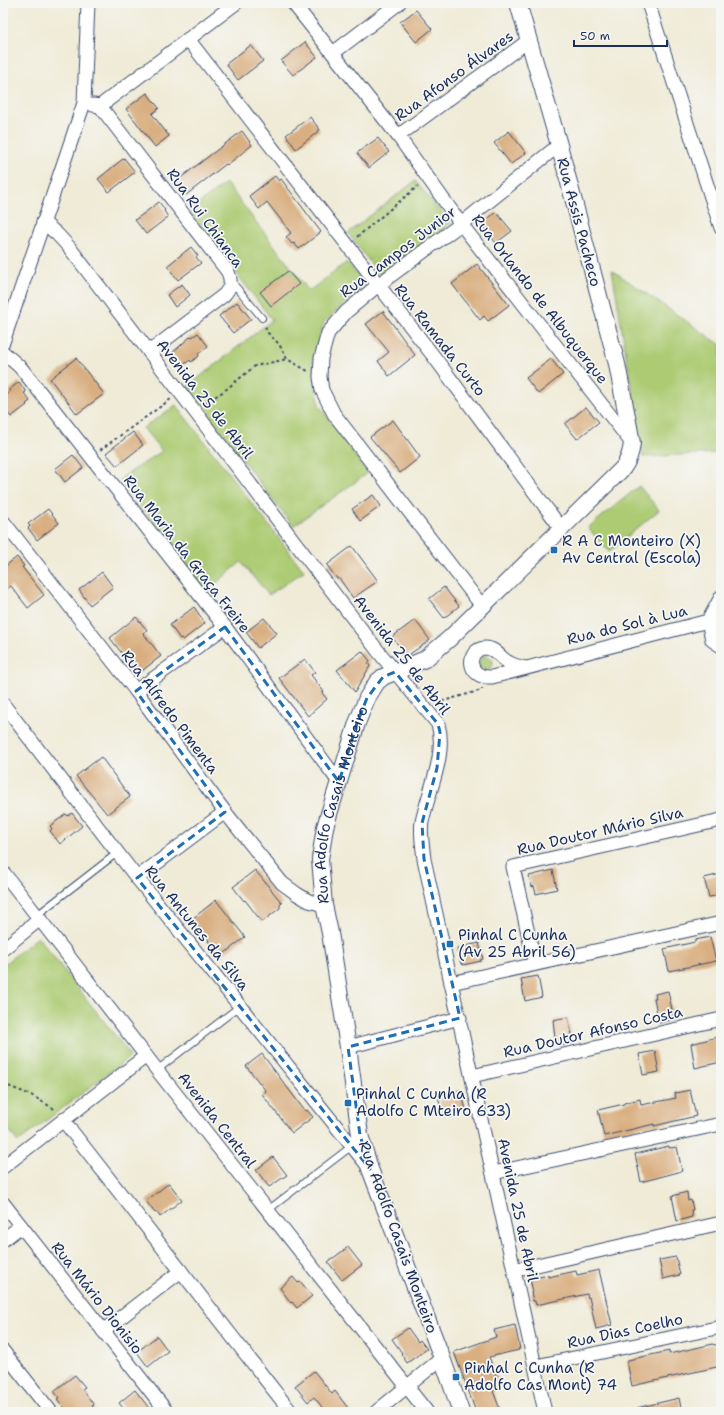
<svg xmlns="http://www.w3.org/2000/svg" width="724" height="1415" viewBox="0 0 724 1415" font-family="'Shantell Sans',sans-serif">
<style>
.green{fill:#accb72;stroke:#647d68}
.building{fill:#d9af81}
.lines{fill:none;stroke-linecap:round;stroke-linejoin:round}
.service-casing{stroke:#3b4b70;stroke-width:8}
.minor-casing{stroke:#3b4b70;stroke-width:15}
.tertiary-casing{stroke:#3b4b70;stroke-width:18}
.path{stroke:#3b4b70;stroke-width:2;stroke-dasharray:3 3;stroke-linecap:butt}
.service{stroke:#fff;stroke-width:6}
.minor{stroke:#fff;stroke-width:13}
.tertiary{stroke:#fff;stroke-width:16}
.marked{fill:none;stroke:#1f6fb2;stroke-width:3;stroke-dasharray:8 5;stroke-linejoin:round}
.poi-dot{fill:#1f6fb2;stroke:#f6f6f2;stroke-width:1.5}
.labels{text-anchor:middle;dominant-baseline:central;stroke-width:3.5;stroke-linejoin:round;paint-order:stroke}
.street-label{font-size:15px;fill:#1b2f5e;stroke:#f6f6f2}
.poi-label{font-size:15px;fill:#1b2f5e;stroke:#f6f6f2;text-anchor:start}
</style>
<rect width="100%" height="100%" fill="#f6f6f2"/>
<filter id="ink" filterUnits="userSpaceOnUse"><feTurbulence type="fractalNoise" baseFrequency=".025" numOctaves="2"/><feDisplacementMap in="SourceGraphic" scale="8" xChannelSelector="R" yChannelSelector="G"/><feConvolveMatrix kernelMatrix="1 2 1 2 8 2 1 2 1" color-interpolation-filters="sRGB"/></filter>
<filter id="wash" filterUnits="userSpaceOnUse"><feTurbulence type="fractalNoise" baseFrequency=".012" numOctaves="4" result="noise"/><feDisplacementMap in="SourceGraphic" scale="16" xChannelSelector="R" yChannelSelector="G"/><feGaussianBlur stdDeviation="0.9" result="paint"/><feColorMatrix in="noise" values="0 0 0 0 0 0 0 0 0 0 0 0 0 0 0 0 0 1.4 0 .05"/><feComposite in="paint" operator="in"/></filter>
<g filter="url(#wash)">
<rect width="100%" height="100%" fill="#efebd7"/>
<g class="green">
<path d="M415 181 451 223 381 277 348 233Z"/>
<path d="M226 183 309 291 347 262 366 285 324 322 313 362 319 405 368 473 293 526 187 387 272 320 189 211Z"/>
<path d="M612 270 721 345V453L643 457Z"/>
<path d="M176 405 304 571 269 595 241 562 206 592 120 479 162 451 143 428Z"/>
<path d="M639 486 659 510 609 552 588 528Z"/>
<circle cx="486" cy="663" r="7"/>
<path d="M38 937 131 1056 18 1142 3 1122V965Z"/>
</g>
<g id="blocks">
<g class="building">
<path d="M416 10 432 29 416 42 400 22Z"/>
<path d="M305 42 317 57 293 75 281 61Z"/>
<path d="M251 45 263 61 238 80 226 64Z"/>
<path d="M147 93 159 108 152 114 169 136 155 147 126 109Z"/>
<path d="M310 117 320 130 296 149 286 135Z"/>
<path d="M242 131 252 145 227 165 226 164 186 195 175 182Z"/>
<path d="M509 131 526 153 511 164 494 143Z"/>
<path d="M378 138 389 152 369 168 357 153Z"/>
<path d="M124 158 135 172 109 192 98 179Z"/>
<path d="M275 176 279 181 281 179 321 232 299 249 294 243 292 244 286 237 291 233 267 202 259 209 249 196Z"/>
<path d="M159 202 165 210 164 211 168 217 146 234 135 220Z"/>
<path d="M496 212 512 231 496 243 481 224Z"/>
<path d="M191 247 198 256 196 257 201 263 178 280 167 266Z"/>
<path d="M477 264 509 305 488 321 484 316 480 320 452 284Z"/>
<path d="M288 271 299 284 271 306 260 292Z"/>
<path d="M182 284 190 295 175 307 167 295Z"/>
<path d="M237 302 251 319 233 333 219 316Z"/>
<path d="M383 311 415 355 389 376 378 361 389 352 366 324Z"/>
<path d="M198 333 208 346 198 354 199 356 191 362 190 360 182 366 172 353 191 336 192 337Z"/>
<path d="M76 358 104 394 77 414 50 379Z"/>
<path d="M551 359 563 374 538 394 526 378Z"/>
<path d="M19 382 26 392 24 393 30 401 26 404 27 405 11 417 3 407V397L10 392 9 390Z"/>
<path d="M586 407 599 422 577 439 565 424Z"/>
<path d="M393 420 420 457 400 473 370 437Z"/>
<path d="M133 432 143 445 117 466 106 453Z"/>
<path d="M73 455 83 468 65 482 55 469Z"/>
<path d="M373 495 381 506 360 521 352 509Z"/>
<path d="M48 509 59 523 37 540 28 528 30 526 28 524Z"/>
<path d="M352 546 378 581 353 598 339 578 337 579 327 565Z"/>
<path d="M17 557 24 566 22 567 44 595 28 608 11 586 3 592V568Z"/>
<path d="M102 572 113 587 90 605 79 590Z"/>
<path d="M444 587 459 606 444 618 429 599Z"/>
<path d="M194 607 205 623 183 640 182 638 180 639 170 625Z"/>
<path d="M136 617 147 630 143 633 161 656 138 674 110 638Z"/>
<path d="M264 618 277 633 258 648 246 632Z"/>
<path d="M415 620 430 640 407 656 392 637Z"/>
<path d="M362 651 370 661 368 663 370 666 355 692 337 670Z"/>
<path d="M305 659 315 672 311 675 324 692 322 693 327 699 308 716 279 678Z"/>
<path d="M101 757 130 797 107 814 76 776Z"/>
<path d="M72 813 82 826 60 844 50 831 52 829 50 826 66 814 68 816Z"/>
<path d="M255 870 282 903 280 905V908L262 922 245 900 244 901 233 887Z"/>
<path d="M553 870 557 889 536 894 534 886 532 887 529 876Z"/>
<path d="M721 874V895L709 897 704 878Z"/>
<path d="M216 900 245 937 220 957 208 941 209 940 192 919Z"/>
<path d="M710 937 716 961 669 971 664 949 695 942V940Z"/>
<path d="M479 943 483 959 480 960 481 961 463 965 462 963 461 964 457 948Z"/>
<path d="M538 976 542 997 525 1001 521 979Z"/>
<path d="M668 991 674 1019 659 1023 654 998H656L655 994Z"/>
<path d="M568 1017 572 1035H570L572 1043 559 1046 557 1038H555L553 1020Z"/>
<path d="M721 1036V1062L695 1068 691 1044Z"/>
<path d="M655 1051 659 1072 643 1075 639 1054Z"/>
<path d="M262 1054 305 1111 307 1110 313 1117 292 1133 262 1094 266 1091 246 1066Z"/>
<path d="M461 1090 466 1110 442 1115 438 1095Z"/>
<path d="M690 1090 696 1116 654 1126V1124L604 1136 598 1110 624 1104V1103L640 1099 641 1105 676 1098 675 1093Z"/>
<path d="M669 1146V1148L677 1147 682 1171 641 1182 635 1154Z"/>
<path d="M273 1157 287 1175 269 1187 256 1170Z"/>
<path d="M169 1183 182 1200 160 1217 157 1212 155 1213 146 1201Z"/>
<path d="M687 1192 688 1201 691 1200 693 1210H691L692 1217 677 1221 672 1196Z"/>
<path d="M348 1247 362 1265 342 1280 328 1262Z"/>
<path d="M676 1257 680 1275 663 1279 659 1260Z"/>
<path d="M599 1270 612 1325 596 1329 589 1297 588 1298 587 1294 536 1305 535 1301H533L531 1292H533L530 1279 548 1275V1277L576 1271 577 1275Z"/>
<path d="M293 1277 298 1283 300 1281 312 1296 297 1308 292 1302 291 1303 280 1288Z"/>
<path d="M515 1325 520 1349H518L519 1350 489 1357 501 1388 493 1391 501 1412H476L454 1352 496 1337 494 1330Z"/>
<path d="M408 1328 418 1342 420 1340 427 1349 407 1363 401 1354 402 1353 392 1339Z"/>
<path d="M157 1336 168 1351 148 1367 137 1352Z"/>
<path d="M713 1344 714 1345 721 1344V1366L632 1386 627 1362 628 1360 669 1351V1354Z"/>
<path d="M314 1371 332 1394 335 1391 351 1412H326L314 1397 308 1402 295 1386Z"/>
<path d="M75 1375 85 1387 82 1389 94 1405 92 1406 97 1412H68L57 1399 59 1398 54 1391Z"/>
<path d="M135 1390 149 1408 144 1412H126L119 1403Z"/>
<path d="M679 1398 682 1412H637V1408Z"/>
</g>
</g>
</g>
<g filter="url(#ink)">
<use href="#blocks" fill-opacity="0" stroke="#3b4b70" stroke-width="1"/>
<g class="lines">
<defs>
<g id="service">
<path d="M232 282 262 318"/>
<path d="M37 915 117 853"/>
<path d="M157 1070 240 1006"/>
<path d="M268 1210 352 1146"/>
</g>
<g id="minor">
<path d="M293 3 398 136 461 224 631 442"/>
<path d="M648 3 721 228"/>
<path d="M188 39 435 358 561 528"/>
<path d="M333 53 399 3"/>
<path d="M93 105 100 106 236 3"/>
<path d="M100 106 228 272C232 282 231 287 224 295L149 352"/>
<path d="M398 136 528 41"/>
<path d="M43 222 57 234 69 247 378 651 438 724C447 755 428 792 422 822 420 833 423 848 424 859L545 1412"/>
<path d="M3 342 84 103 88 3"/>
<path d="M3 352 21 368 225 627 339 782"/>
<path d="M3 521 136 691 225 812 282 883 297 894 309 901 324 905"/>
<path d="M482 606 334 414 322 390 320 377 321 358 328 333 346 312 378 285 461 224 559 145"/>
<path d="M708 621 712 640 721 646"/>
<path d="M526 668C520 667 514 666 508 662 500 658 496 648 485 648 466 649 466 679 492 677L708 621 721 597"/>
<path d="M136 691 225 627"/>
<path d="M3 704 137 878 368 1166"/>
<path d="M3 872 157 1070 427 1412"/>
<path d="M137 878 225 812"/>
<path d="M3 949 40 919"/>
<path d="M535 964 513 867 721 820"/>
<path d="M451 983 721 923"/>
<path d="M348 1047 460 1018"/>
<path d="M472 1076 721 1019"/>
<path d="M63 1120 291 1412"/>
<path d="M3 1167 146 1056"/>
<path d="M493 1173 721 1124"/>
<path d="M3 1203 167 1412"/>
<path d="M3 1240 21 1226"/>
<path d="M515 1270 721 1223"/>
<path d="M103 1331 181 1271"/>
<path d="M3 1351 51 1412"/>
<path d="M536 1366 721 1327"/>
<path d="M376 1412 442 1358"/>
</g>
<g id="tertiary">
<path id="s1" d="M461 1412 442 1358 370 1169 360 1135 348 1047 330 933 324 905 320 859 325 827 357 723 367 698 377 682 383 677 425 659 449 639 623 468C629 460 631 453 632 443L617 364 559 145 518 3"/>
</g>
</defs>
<use href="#service" class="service-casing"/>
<use href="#minor" class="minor-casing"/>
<use href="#tertiary" class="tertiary-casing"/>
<g class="path">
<path d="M357 237 418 186"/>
<path d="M265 327 268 333 279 344 287 359 308 371"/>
<path d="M205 403 224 391 255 366 287 359"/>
<path d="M100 450 171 399"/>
<path d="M436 703 482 690V688"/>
<path d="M3 1084 31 1095 56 1110"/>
</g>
<use href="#service" class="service"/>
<use href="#minor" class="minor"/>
<use href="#tertiary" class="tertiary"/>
</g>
</g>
<path class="marked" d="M225 627 339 782 357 723 367 698 383 677 395 672 438 724 440 732 437 768 422 823 424 859 460 1018 348 1047 360 1135 370 1169 137 878 225 812 136 691Z"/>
<g class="poi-dot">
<rect x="550" y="546" width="8" height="8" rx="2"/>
<rect x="446" y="940" width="8" height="8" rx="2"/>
<rect x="344" y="1099" width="8" height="8" rx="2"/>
<rect x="452" y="1373" width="8" height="8" rx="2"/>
</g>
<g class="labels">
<g class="street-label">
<text transform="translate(454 76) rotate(-36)">Rua Afonso Álvares</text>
<text transform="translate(205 218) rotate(54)">Rua Rui Chianca</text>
<text transform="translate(579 222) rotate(75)">Rua Assis Pacheco</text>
<text transform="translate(398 252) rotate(-37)">Rua Campos Junior</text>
<text transform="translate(540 299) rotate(52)">Rua Orlando de Albuquerque</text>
<text transform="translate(440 340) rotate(52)">Rua Ramada Curto</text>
<text transform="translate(205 399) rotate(52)">Avenida 25 de Abril</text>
<text transform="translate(187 554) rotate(52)">Rua Maria da Graça Freire</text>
<text transform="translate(627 625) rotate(-14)">Rua do Sol à Lua</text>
<text transform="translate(402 655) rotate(52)">Avenida 25 de Abril</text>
<text transform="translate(170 712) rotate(53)">Rua Alfredo Pimenta</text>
<text stroke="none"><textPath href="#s1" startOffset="631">Rua Adolfo Casais Monteiro</textPath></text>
<text transform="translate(600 831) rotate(-13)">Rua Doutor Mário Silva</text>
<text transform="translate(197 928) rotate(51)">Rua Antunes da Silva</text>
<text transform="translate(593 1032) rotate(-13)">Rua Doutor Afonso Costa</text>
<text transform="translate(217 1120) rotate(52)">Avenida Central</text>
<text transform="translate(518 1210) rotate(78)">Avenida 25 de Abril</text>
<text transform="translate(398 1237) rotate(70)">Rua Adolfo Casais Monteiro</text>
<text transform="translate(97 1298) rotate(52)">Rua Mário Dionisio</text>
<text transform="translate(625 1331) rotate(-12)">Rua Dias Coelho</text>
</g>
<g class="poi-label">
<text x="562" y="541">R A C Monteiro (X)<tspan x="562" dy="17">Av Central (Escola)</tspan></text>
<text x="458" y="935">Pinhal C Cunha<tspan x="458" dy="17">(Av 25 Abril 56)</tspan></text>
<text x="356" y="1094">Pinhal C Cunha (R<tspan x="356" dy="17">Adolfo C Mteiro 633)</tspan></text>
<text x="464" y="1368">Pinhal C Cunha (R<tspan x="464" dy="17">Adolfo Cas Mont) 74</tspan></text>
</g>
</g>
<rect width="724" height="1415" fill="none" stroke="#f6f6f2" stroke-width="16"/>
<path d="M574 40v6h93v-6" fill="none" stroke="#1b2f5e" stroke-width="2"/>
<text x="580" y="40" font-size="12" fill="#1b2f5e" stroke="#f6f6f2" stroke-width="3" paint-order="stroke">50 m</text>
</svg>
